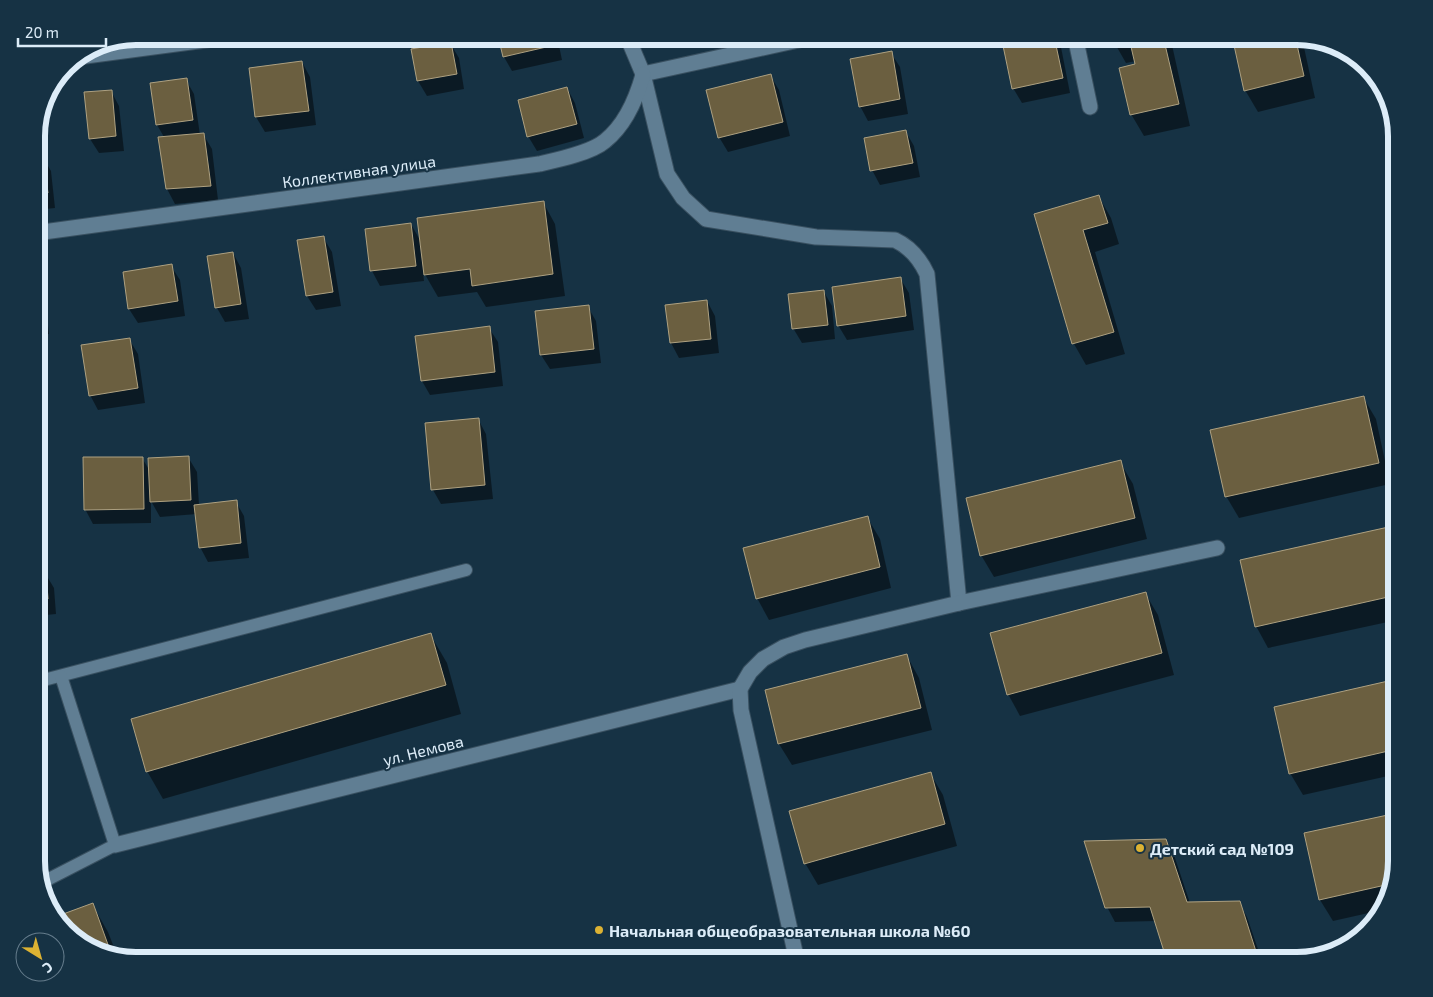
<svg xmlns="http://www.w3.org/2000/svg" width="1433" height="997" viewBox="0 0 1433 997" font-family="'Exo 2',sans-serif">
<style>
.shadow{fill:#0007}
.building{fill:#6b5f40;stroke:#aea181}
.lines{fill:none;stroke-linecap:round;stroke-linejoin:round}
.lane-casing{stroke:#395060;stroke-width:14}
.street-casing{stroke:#395060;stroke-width:17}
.lane{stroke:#607e93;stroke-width:12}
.street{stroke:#607e93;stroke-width:15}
.poi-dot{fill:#dcb233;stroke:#163244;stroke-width:2}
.labels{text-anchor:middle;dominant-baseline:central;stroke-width:4;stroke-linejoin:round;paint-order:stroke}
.street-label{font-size:16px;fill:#dcecf8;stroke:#163244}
.poi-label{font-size:16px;font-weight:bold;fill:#dcecf8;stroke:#163244;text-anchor:start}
.rim{fill:none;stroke:#dcecf8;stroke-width:6}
</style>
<rect width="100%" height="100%" fill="#163244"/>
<g class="shadow">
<path d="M499 36H557L562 60 512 71 504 57Z"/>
<path d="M670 36H709L674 43Z"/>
<path d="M1007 36H1057L1060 42 1070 93 1022 103 1013 88Z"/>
<path d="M1112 36H1170L1190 126 1144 136 1131 114 1137 65 1136 61 1126 63 1114 42Z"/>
<path d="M1233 36H1297L1302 38 1315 98 1258 112 1245 90Z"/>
<path d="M450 43 459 58 464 89 427 96 418 81 412 50Z"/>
<path d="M891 53 900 67 908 114 868 121 860 106Z"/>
<path d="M302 62 310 77 316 125 265 132 256 117 250 69Z"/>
<path d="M770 75 779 90 790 136 728 152 719 137Z"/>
<path d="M186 80 194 94 200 135 203 134 212 149 218 200 175 204 167 189 164 137 157 125Z"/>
<path d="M567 88 575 103 584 138 537 151 528 136Z"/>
<path d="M111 91 119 106 124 151 99 153 90 139Z"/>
<path d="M906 132 914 146 920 177 880 185 872 170Z"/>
<path d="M42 156 51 171 55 208 36 210V157Z"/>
<path d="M1099 197 1111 218 1119 244 1095 252 1125 354 1086 365 1074 344 1036 215Z"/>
<path d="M543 202 555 224 565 296 486 307 477 292 438 297 423 271 424 281 380 286 372 271 366 230 411 224 421 242Z"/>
<path d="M323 237 332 252 341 306 316 310 307 296Z"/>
<path d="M233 253 241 268 249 319 225 322 217 308 209 257Z"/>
<path d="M171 266 180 280 185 316 138 323 129 309Z"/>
<path d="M900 278 909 293 914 330 847 340 838 325Z"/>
<path d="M36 280 44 292 49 334 36 335Z"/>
<path d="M824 292 832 306 835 339 802 343 793 328Z"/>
<path d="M707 301 715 316 719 353 679 358 671 343 667 306Z"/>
<path d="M588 307 596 321 601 363 550 369 541 355Z"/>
<path d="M489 328 498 342 503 386 430 395 422 381Z"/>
<path d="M129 339 138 354 145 403 98 410 90 395Z"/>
<path d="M1363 397 1376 419 1390 484 1239 518 1226 496Z"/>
<path d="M478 419 486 434 493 499 441 504 433 490Z"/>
<path d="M188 457 197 472 199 505 236 502 244 516 249 558 208 562 200 547 197 514 160 517 151 501V523L93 524 85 509 142 458 150 471Z"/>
<path d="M1120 462 1133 484 1147 539 994 577 981 555Z"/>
<path d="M867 517 880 539 891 588 769 620 757 598Z"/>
<path d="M1393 527 1397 535V620L1268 648 1256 626Z"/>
<path d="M45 573 54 588 56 614 36 616V574Z"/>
<path d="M1145 593 1158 615 1174 675 1020 716 1008 694Z"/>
<path d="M430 634 447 663 461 714 163 799 147 771Z"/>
<path d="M907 656 919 678 932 730 792 765 779 744Z"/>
<path d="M1397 680V774L1303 795 1290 773Z"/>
<path d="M930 773 943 795 957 846 818 885 805 863Z"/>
<path d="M1166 840 1174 855 1190 903 1239 902 1247 917 1262 961H1168L1156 921 1115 922 1107 907Z"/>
<path d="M1397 862 1382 910 1333 921 1320 900Z"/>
<path d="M92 904 108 932 117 955 80 944Z"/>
</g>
<g class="building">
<path d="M498 36H553L555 45 503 57Z"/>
<path d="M1001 36H1054L1063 78 1012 89Z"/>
<path d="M1111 36H1163L1179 104 1130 115 1119 68 1135 64 1129 38 1112 42Z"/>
<path d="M1232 36H1295L1304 76 1244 91Z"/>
<path d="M451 42 457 74 417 81 411 49Z"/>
<path d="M892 51 900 99 859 107 850 59Z"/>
<path d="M302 61 309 111 255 117 249 68Z"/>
<path d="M771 74 783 122 718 138 706 90Z"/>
<path d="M187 78 193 120 156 125 150 83Z"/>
<path d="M567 87 577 124 527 137 518 100Z"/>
<path d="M112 90 116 136 89 139 84 92Z"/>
<path d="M906 130 913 163 870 171 864 138Z"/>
<path d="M204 133 211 186 166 189 158 137Z"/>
<path d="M36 155H43L48 193 36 195Z"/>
<path d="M1099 195 1108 223 1083 230 1114 332 1072 344 1034 214Z"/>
<path d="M544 201 553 274 472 286 470 269 424 275 417 218Z"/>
<path d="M411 223 416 266 370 271 365 229Z"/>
<path d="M324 236 333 292 306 296 297 240Z"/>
<path d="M233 252 241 304 215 308 207 256Z"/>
<path d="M172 264 178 301 128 309 123 272Z"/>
<path d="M901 277 906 316 837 326 832 287Z"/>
<path d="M36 280 42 319 36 320Z"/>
<path d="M824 290 828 325 792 329 788 294Z"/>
<path d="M707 300 711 339 670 343 665 305Z"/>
<path d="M589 305 594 349 540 355 535 311Z"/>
<path d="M490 326 495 372 421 381 415 336Z"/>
<path d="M130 338 138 388 89 396 81 345Z"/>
<path d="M1364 396 1379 463 1225 497 1210 430Z"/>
<path d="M479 418 485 485 431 490 425 423Z"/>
<path d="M189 456 191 500 150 502 148 458Z"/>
<path d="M83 457H143L144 509 84 510Z"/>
<path d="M1121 460 1135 518 980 556 966 498Z"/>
<path d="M237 500 241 543 199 548 194 505Z"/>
<path d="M868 516 880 567 756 599 743 548Z"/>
<path d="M1393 526 1397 542V595L1255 627 1240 560Z"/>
<path d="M46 572 48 599 36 600V573Z"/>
<path d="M1146 592 1162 653 1007 695 990 633Z"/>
<path d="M431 633 446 685 146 772 131 719Z"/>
<path d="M907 654 921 708 778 744 765 690Z"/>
<path d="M1397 679V749L1289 774 1274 707Z"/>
<path d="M931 772 945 824 804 864 789 811Z"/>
<path d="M1397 813V862L1390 884 1319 900 1304 833Z"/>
<path d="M1166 839 1187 902 1240 901 1259 961H1167L1150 907 1105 908 1084 841Z"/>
<path d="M93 903 111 953 80 944 55 917Z"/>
</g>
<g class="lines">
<defs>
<g id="lane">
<path d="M36 682 466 570"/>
<path d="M41 883 115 845 61 676"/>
</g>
<g id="street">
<path d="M627 36 643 74 667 174 683 198 706 219 816 237 895 240C910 247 920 259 927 274L959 603"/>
<path d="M1075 36 1090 107"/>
<path d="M78 57 236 36"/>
<path d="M643 74 817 36"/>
<path d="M36 233 539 164C557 160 591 153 605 141 625 125 636 100 643 75"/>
<path d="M115 845 740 689"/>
<path d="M797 961 741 710 740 689 750 672 763 659 784 647 805 640 959 603 1217 548"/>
</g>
</defs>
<use href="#lane" class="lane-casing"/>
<use href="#street" class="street-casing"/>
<use href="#lane" class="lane"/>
<use href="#street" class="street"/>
</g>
<g class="poi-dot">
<circle cx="1140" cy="848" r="5"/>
<circle cx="599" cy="930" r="5"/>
</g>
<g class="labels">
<g class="street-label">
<text transform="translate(359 171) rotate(-8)">Коллективная улица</text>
<text transform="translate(423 750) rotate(-14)">ул. Немова</text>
</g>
<g class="poi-label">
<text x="1150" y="848">Детский сад №109</text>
<text x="609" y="930">Начальная общеобразовательная школа №60</text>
</g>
</g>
<path d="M0 0H1433V997H0ZM136 45H1297A91 91 0 0 1 1388 136V861A91 91 0 0 1 1297 952H136A91 91 0 0 1 45 861V136A91 91 0 0 1 136 45Z" fill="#163244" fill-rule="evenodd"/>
<path class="rim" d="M136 45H1297A91 91 0 0 1 1388 136V861A91 91 0 0 1 1297 952H136A91 91 0 0 1 45 861V136A91 91 0 0 1 136 45Z"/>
<g transform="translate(40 957) rotate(143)"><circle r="24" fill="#163244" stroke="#657c8c"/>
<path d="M0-4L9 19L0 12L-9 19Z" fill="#dcb233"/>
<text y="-8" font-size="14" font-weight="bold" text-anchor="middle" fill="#dcecf8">С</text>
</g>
<path d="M18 38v8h88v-8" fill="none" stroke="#dcecf8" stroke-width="2.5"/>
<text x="25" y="38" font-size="15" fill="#dcecf8" stroke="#163244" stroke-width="4" paint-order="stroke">20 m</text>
</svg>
